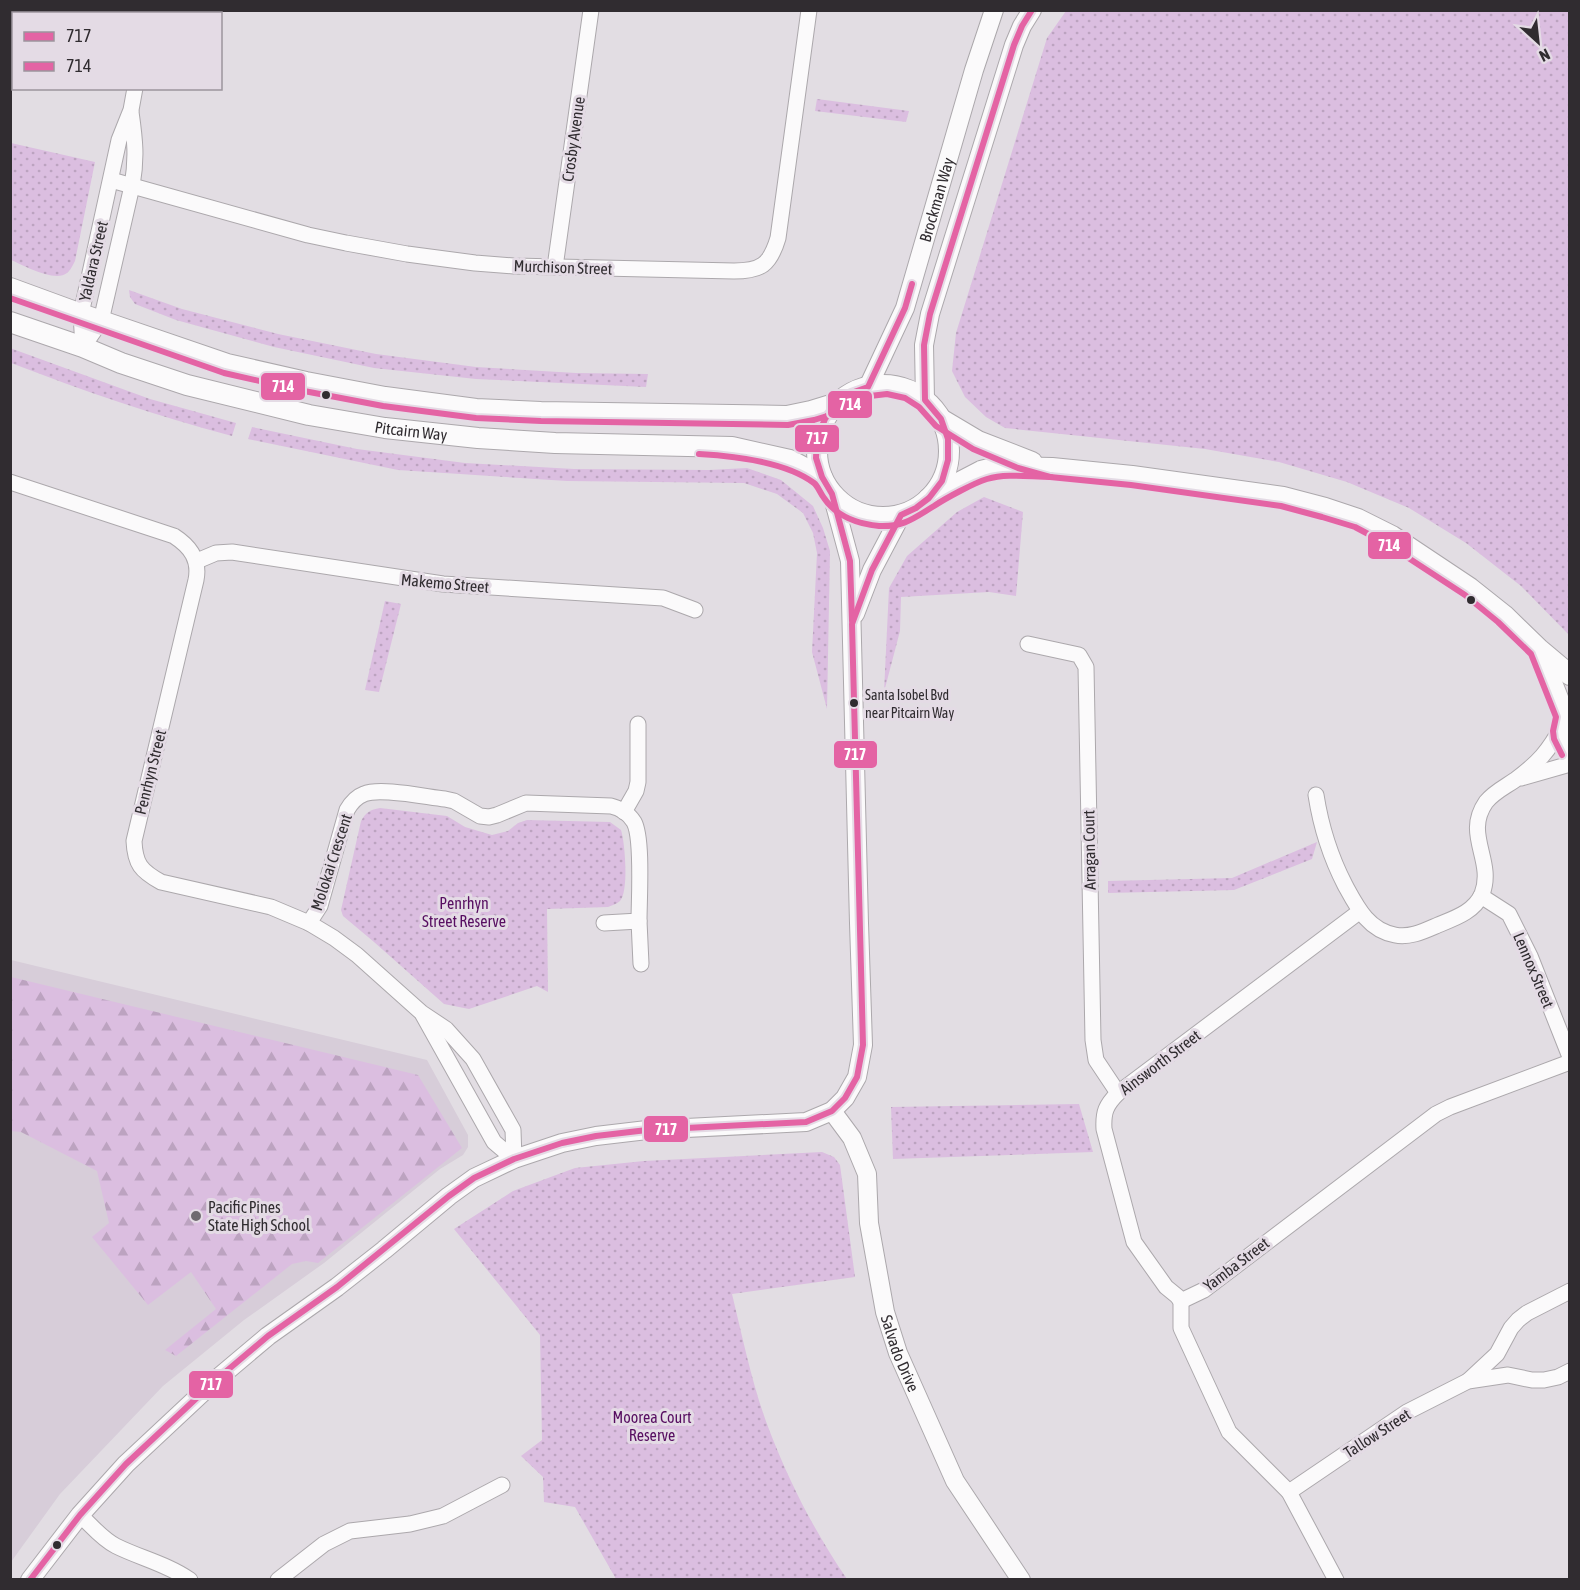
<svg xmlns="http://www.w3.org/2000/svg" width="1580" height="1590" viewBox="0 0 1580 1590" font-family="'Asap Condensed',sans-serif">
<style>
.built{fill:#d7cdd9}
.forest{fill:url(#forest-firs)}
.park{fill:url(#park-dots)}
.lines{fill:none;stroke-linecap:round;stroke-linejoin:round}
.minor-casing{stroke:#aca8ac;stroke-width:17}
.tertiary-casing{stroke:#aca8ac;stroke-width:20}
.secondary-casing{stroke:#aca8ac;stroke-width:22}
.minor{stroke:#fbfafb;stroke-width:15}
.tertiary{stroke:#fbfafb;stroke-width:18}
.secondary{stroke:#fbfafb;stroke-width:20}
.bus-1-casing{stroke:#e4dbe5;stroke-width:10}
.bus-2-casing{stroke:#e4dbe5;stroke-width:10}
.bus-1{stroke:#e463a4;stroke-width:6}
.bus-2{stroke:#e463a4;stroke-width:6}
.bus-dot{fill:#302c30;stroke:#e4dbe5;stroke-width:2}
.poi-dot{fill:#6e6a6f;stroke:#e4dbe5;stroke-width:2}
.labels{text-anchor:middle;dominant-baseline:central;stroke-width:6;stroke-linejoin:round;paint-order:stroke}
.bus-label{font-size:14px;fill:#302c30;stroke:#e4dbe5;text-anchor:start}
.street-label{font-size:16px;fill:#302c30;stroke:#e4dbe5}
.park-label{font-size:16px;fill:#570e61;stroke:#e4dbe5}
.poi-label{font-size:16px;fill:#302c30;stroke:#e4dbe5;text-anchor:start}
.line-badge{stroke:#e4dbe5;stroke-width:2}
.badge-label{font-size:16px;text-anchor:middle;font-weight:bold;fill:#fff}
</style>
<defs>
<pattern id="forest-firs" width="22" height="20" patternUnits="userSpaceOnUse" patternTransform="scale(1.5)"><rect width="22" height="20" fill="#dbbee0"/><path d="M5 1l3.5 6h-7zM16 11l3.5 6h-7z" fill="#bca3c0"/></pattern>
<pattern id="park-dots" width="8" height="8" patternUnits="userSpaceOnUse" patternTransform="scale(1.5)"><rect width="8" height="8" fill="#dbbee0"/><path d="M2 2h.1M6 6h.1" fill="none" stroke="#bca3c0" stroke-width="1.8" stroke-linecap="round"/></pattern>
</defs>
<rect width="100%" height="100%" fill="#e2dde3"/>
<path class="built" d="M11 960 427 1060 468 1135V1147L463 1155 440 1169 324 1263 244 1320 163 1386 60 1494 11 1562Z"/>
<path class="forest" d="M11 977 418 1075 462 1148 318 1263 306 1261 292 1264 176 1356 165 1350 216 1309 191 1272 148 1305 92 1237 109 1223 97 1171 21 1132 11 1131Z"/>
<g class="park">
<path d="M1066 11H1569V635L1521 586 1466 543 1409 508 1347 482 1279 462 1205 449 1005 428 986 417 965 397 952 371 956 333 1047 38Z"/>
<path d="M817 99 909 111 906 122 815 111Z"/>
<path d="M11 143 95 162 75 261C73 265 70 271 67 273 55 283 23 265 11 260Z"/>
<path d="M129 290 182 309 278 334 376 354 476 367 576 373 648 374 646 387 476 379 374 368 274 347 176 320 135 304 130 297Z"/>
<path d="M10 348 150 399 236 423 232 436C156 416 84 391 11 363Z"/>
<path d="M252 427 357 449 465 463 574 469 709 470 747 468 781 480 813 506 823 528 830 551 827 709 812 652 817 553 813 533 803 513 777 494 744 483 567 481 398 470 248 439Z"/>
<path d="M984 497 1023 512 1016 596 989 592 901 597 900 631 884 692 889 588 907 556 957 512Z"/>
<path d="M385 601 401 604 379 692 365 690Z"/>
<path d="M380 808 447 816 465 827 492 835 508 831 518 823 527 820 610 822 621 830C625 842 629 891 620 901 617 904 612 905 608 907L547 909 548 992 537 986 469 1009 444 1004 374 942 343 916 341 910 361 821C366 812 370 810 380 808Z"/>
<path d="M1317 842 1312 859 1234 890 1108 893V881L1232 878Z"/>
<path d="M1079 1104 1093 1152 893 1159 891 1107Z"/>
<path d="M822 1152 834 1157 840 1165 855 1277 732 1294C743 1339 753 1389 770 1432 790 1484 816 1534 847 1579H616L575 1507 544 1502 543 1477 521 1456 542 1440 540 1335 454 1229 513 1191 575 1168 644 1161Z"/>
</g>
<g class="lines">
<defs>
<g id="minor">
<path d="M149 14 150 10"/>
<path d="M111 180 308 235 346 243 407 254 475 263 514 266 734 271C761 271 770 265 778 238L809 10"/>
<path d="M555 267 591 10"/>
<path d="M83 347 81 314 119 140 131 110 135 88"/>
<path d="M83 347 101 321 132 186C137 158 135 140 131 112"/>
<path d="M10 482 174 536C191 547 200 560 196 580L134 841C135 864 141 871 161 882L271 907 309 923 334 938 357 955 422 1013 446 1029 473 1059 513 1130 514 1159"/>
<path d="M197 561 216 553 232 552 443 584 663 598 695 610"/>
<path d="M1028 644 1079 655 1086 667 1093 1040 1096 1060 1118 1093"/>
<path d="M1521 778 1570 764"/>
<path d="M1316 795C1321 827 1330 856 1345 885 1357 907 1368 930 1395 935 1410 938 1424 931 1438 925 1455 918 1474 912 1482 894 1495 860 1463 835 1486 802 1494 792 1505 787 1515 780 1538 763 1549 751 1562 726"/>
<path d="M624 812 636 791 638 782V724"/>
<path d="M1481 896 1509 914 1530 956 1570 1057"/>
<path d="M639 921 641 964"/>
<path d="M309 923 320 906 347 810C351 803 356 797 364 794 380 787 426 797 445 799L454 801 480 816 489 817 497 815 526 803 611 806C620 808 629 814 634 822 643 838 639 900 639 921L604 923"/>
<path d="M423 1015 494 1142 514 1159"/>
<path d="M1181 1301 1177 1296 1166 1287 1134 1242 1104 1129C1103 1112 1106 1105 1118 1093L1359 912"/>
<path d="M1181 1301 1204 1290 1436 1114 1450 1107 1570 1062"/>
<path d="M1181 1301V1328L1229 1432 1289 1492 1336 1580"/>
<path d="M1468 1381 1497 1354 1511 1328 1518 1320 1527 1313 1570 1291"/>
<path d="M1289 1492 1407 1412 1468 1381 1508 1375 1532 1380H1544L1558 1377 1570 1371"/>
<path d="M80 1515C91 1525 102 1539 116 1546 140 1558 167 1564 190 1580"/>
<path d="M278 1580 324 1544 350 1531 410 1524 443 1516 502 1485"/>
</g>
<g id="tertiary">
<path id="s1" d="M868 387 905 308 974 70 994 10"/>
<path d="M925 400 924 345 930 314 1014 45 1022 26 1032 10"/>
<path d="M855 614 872 570 901 515"/>
<path id="s2" d="M832 1111 852 1138 867 1174 869 1223 885 1312 898 1353 955 1481 1021 1580"/>
<path d="M30 1580 80 1515 126 1464 217 1379 268 1336 337 1287 384 1250 449 1196 474 1178 514 1159 562 1143 596 1136 647 1130 806 1122 832 1111 845 1098 857 1077 863 1045 859 923 850 561 832 494"/>
</g>
<g id="secondary">
<path d="M10 288 81 314 227 364 306 382 385 397 476 409 541 412 787 416 811 411 837 403"/>
<path id="s3" d="M10 322 83 347 121 363 187 385 309 415 385 428 478 438 555 443 732 447 790 460 822 477"/>
<circle cx="883" cy="451" r="66"/>
<path d="M941 419 978 441 1032 462"/>
<path d="M929 498 981 471 997 467 1052 468 1132 476 1283 497 1325 508 1358 519 1392 536 1470 588 1504 615 1539 649 1570 675"/>
<path d="M1540 652 1565 716"/>
<path d="M1570 707C1560 722 1560 736 1570 750"/>
</g>
</defs>
<use href="#minor" class="minor-casing"/>
<use href="#tertiary" class="tertiary-casing"/>
<use href="#secondary" class="secondary-casing"/>
<use href="#minor" class="minor"/>
<use href="#tertiary" class="tertiary"/>
<use href="#secondary" class="secondary"/>
<defs>
<g id="bus-1">
<path d="M852 621 850 561 832 494 822 477 816 458 817 438 825 419 837 403 851 393 868 387 905 308 912 284"/>
<path d="M30 1580 80 1515 126 1464 217 1379 268 1336 337 1287 449 1196 474 1178 514 1159 562 1143 596 1136 647 1130 806 1122 832 1111 845 1098 857 1077 863 1045 852 624 872 570 901 515 916 508 929 498 942 481 948 460V439L941 419 925 400 924 345 930 314 1014 45 1022 26 1032 10"/>
</g>
<g id="bus-2">
<path d="M10 298 224 373 304 391 383 406 476 418 541 421 788 425 814 420 840 412 855 401 870 396 887 394 905 398 919 407 936 426 973 449 1018 468 1050 477 1131 485 1281 506 1322 517 1355 527 1387 544 1465 595 1498 622 1531 654 1556 717 1553 731 1554 739 1562 755"/>
<path d="M699 454C734 456 786 462 814 483 818 486 820 493 824 498 836 516 858 524 879 526 904 527 914 518 934 506 946 498 974 483 987 479 1007 473 1030 477 1051 477"/>
</g>
</defs>
<use href="#bus-1" class="bus-1-casing"/>
<use href="#bus-2" class="bus-2-casing"/>
<use href="#bus-1" class="bus-1"/>
<use href="#bus-2" class="bus-2"/>
</g>
<g class="bus-dot">
<circle cx="326" cy="395" r="5"/>
<circle cx="1471" cy="600" r="5"/>
<circle cx="854" cy="703" r="5"/>
<circle cx="57" cy="1545" r="5"/>
</g>
<circle class="poi-dot" cx="196" cy="1216" r="6"/>
<g class="labels">
<g class="bus-label">
<text x="865" y="695">Santa Isobel Bvd<tspan x="865" dy="18">near Pitcairn Way</tspan></text>
</g>
<g class="street-label">
<text transform="translate(573 139) rotate(-82)">Crosby Avenue</text>
<text stroke="none"><textPath href="#s1" startOffset="200">Brockman Way</textPath></text>
<text transform="translate(93 261) rotate(-77)">Yaldara Street</text>
<text transform="translate(563 267) rotate(2)">Murchison Street</text>
<text stroke="none"><textPath href="#s3" startOffset="417">Pitcairn Way</textPath></text>
<text transform="translate(445 583) rotate(5)">Makemo Street</text>
<text transform="translate(150 772) rotate(-76)">Penrhyn Street</text>
<text transform="translate(1089 850) rotate(-91)">Arragan Court</text>
<text transform="translate(331 862) rotate(-72)">Molokai Crescent</text>
<text transform="translate(1534 970) rotate(67)">Lennox Street</text>
<text transform="translate(1160 1062) rotate(-37)">Ainsworth Street</text>
<text transform="translate(1236 1264) rotate(-37)">Yamba Street</text>
<text stroke="none"><textPath href="#s2" startOffset="256">Salvado Drive</textPath></text>
<text transform="translate(1377 1433) rotate(-33)">Tallow Street</text>
</g>
<g class="park-label">
<text x="464" y="903">Penrhyn<tspan x="464" dy="18">Street Reserve</tspan></text>
<text x="652" y="1417">Moorea Court<tspan x="652" dy="18">Reserve</tspan></text>
</g>
<g class="poi-label">
<text x="208" y="1207">Pacific Pines<tspan x="208" dy="18">State High School</tspan></text>
</g>
</g>
<g class="line-badge">
<rect x="260" y="372" width="46" height="29" rx="6" fill="#e463a4"/>
<rect x="827" y="390" width="46" height="29" rx="6" fill="#e463a4"/>
<rect x="794" y="424" width="46" height="29" rx="6" fill="#e463a4"/>
<rect x="1367" y="531" width="45" height="29" rx="6" fill="#e463a4"/>
<rect x="833" y="740" width="45" height="29" rx="6" fill="#e463a4"/>
<rect x="643" y="1115" width="46" height="28" rx="6" fill="#e463a4"/>
<rect x="188" y="1370" width="46" height="29" rx="6" fill="#e463a4"/>
</g>
<g class="badge-label">
<text x="283" y="392">714</text>
<text x="850" y="410">714</text>
<text x="817" y="444">717</text>
<text x="1389" y="551">714</text>
<text x="855" y="760">717</text>
<text x="666" y="1135">717</text>
<text x="211" y="1390">717</text>
</g>
<rect width="1580" height="1590" fill="none" stroke="#302c30" stroke-width="24"/>
<rect x="12" y="12" width="210" height="78" fill="#e4dbe5" stroke="#9c959d" stroke-width="1.5"/>
<rect x="24" y="32" width="30" height="9" fill="#e463a4" stroke="#9c959d" stroke-width="1.5"/>
<text x="66" y="42" font-size="18" fill="#302c30">717</text>
<rect x="24" y="62" width="30" height="9" fill="#e463a4" stroke="#9c959d" stroke-width="1.5"/>
<text x="66" y="72" font-size="18" fill="#302c30">714</text>
<g transform="translate(1538 42) rotate(153)" stroke="#e4dbe5" stroke-width="4.5" paint-order="stroke">
<path d="M0-4.5L10 22L0 15L-10 22Z" fill="#302c30"/>
<text y="-9" font-size="16" font-weight="bold" text-anchor="middle" fill="#302c30">N</text>
</g>
</svg>
